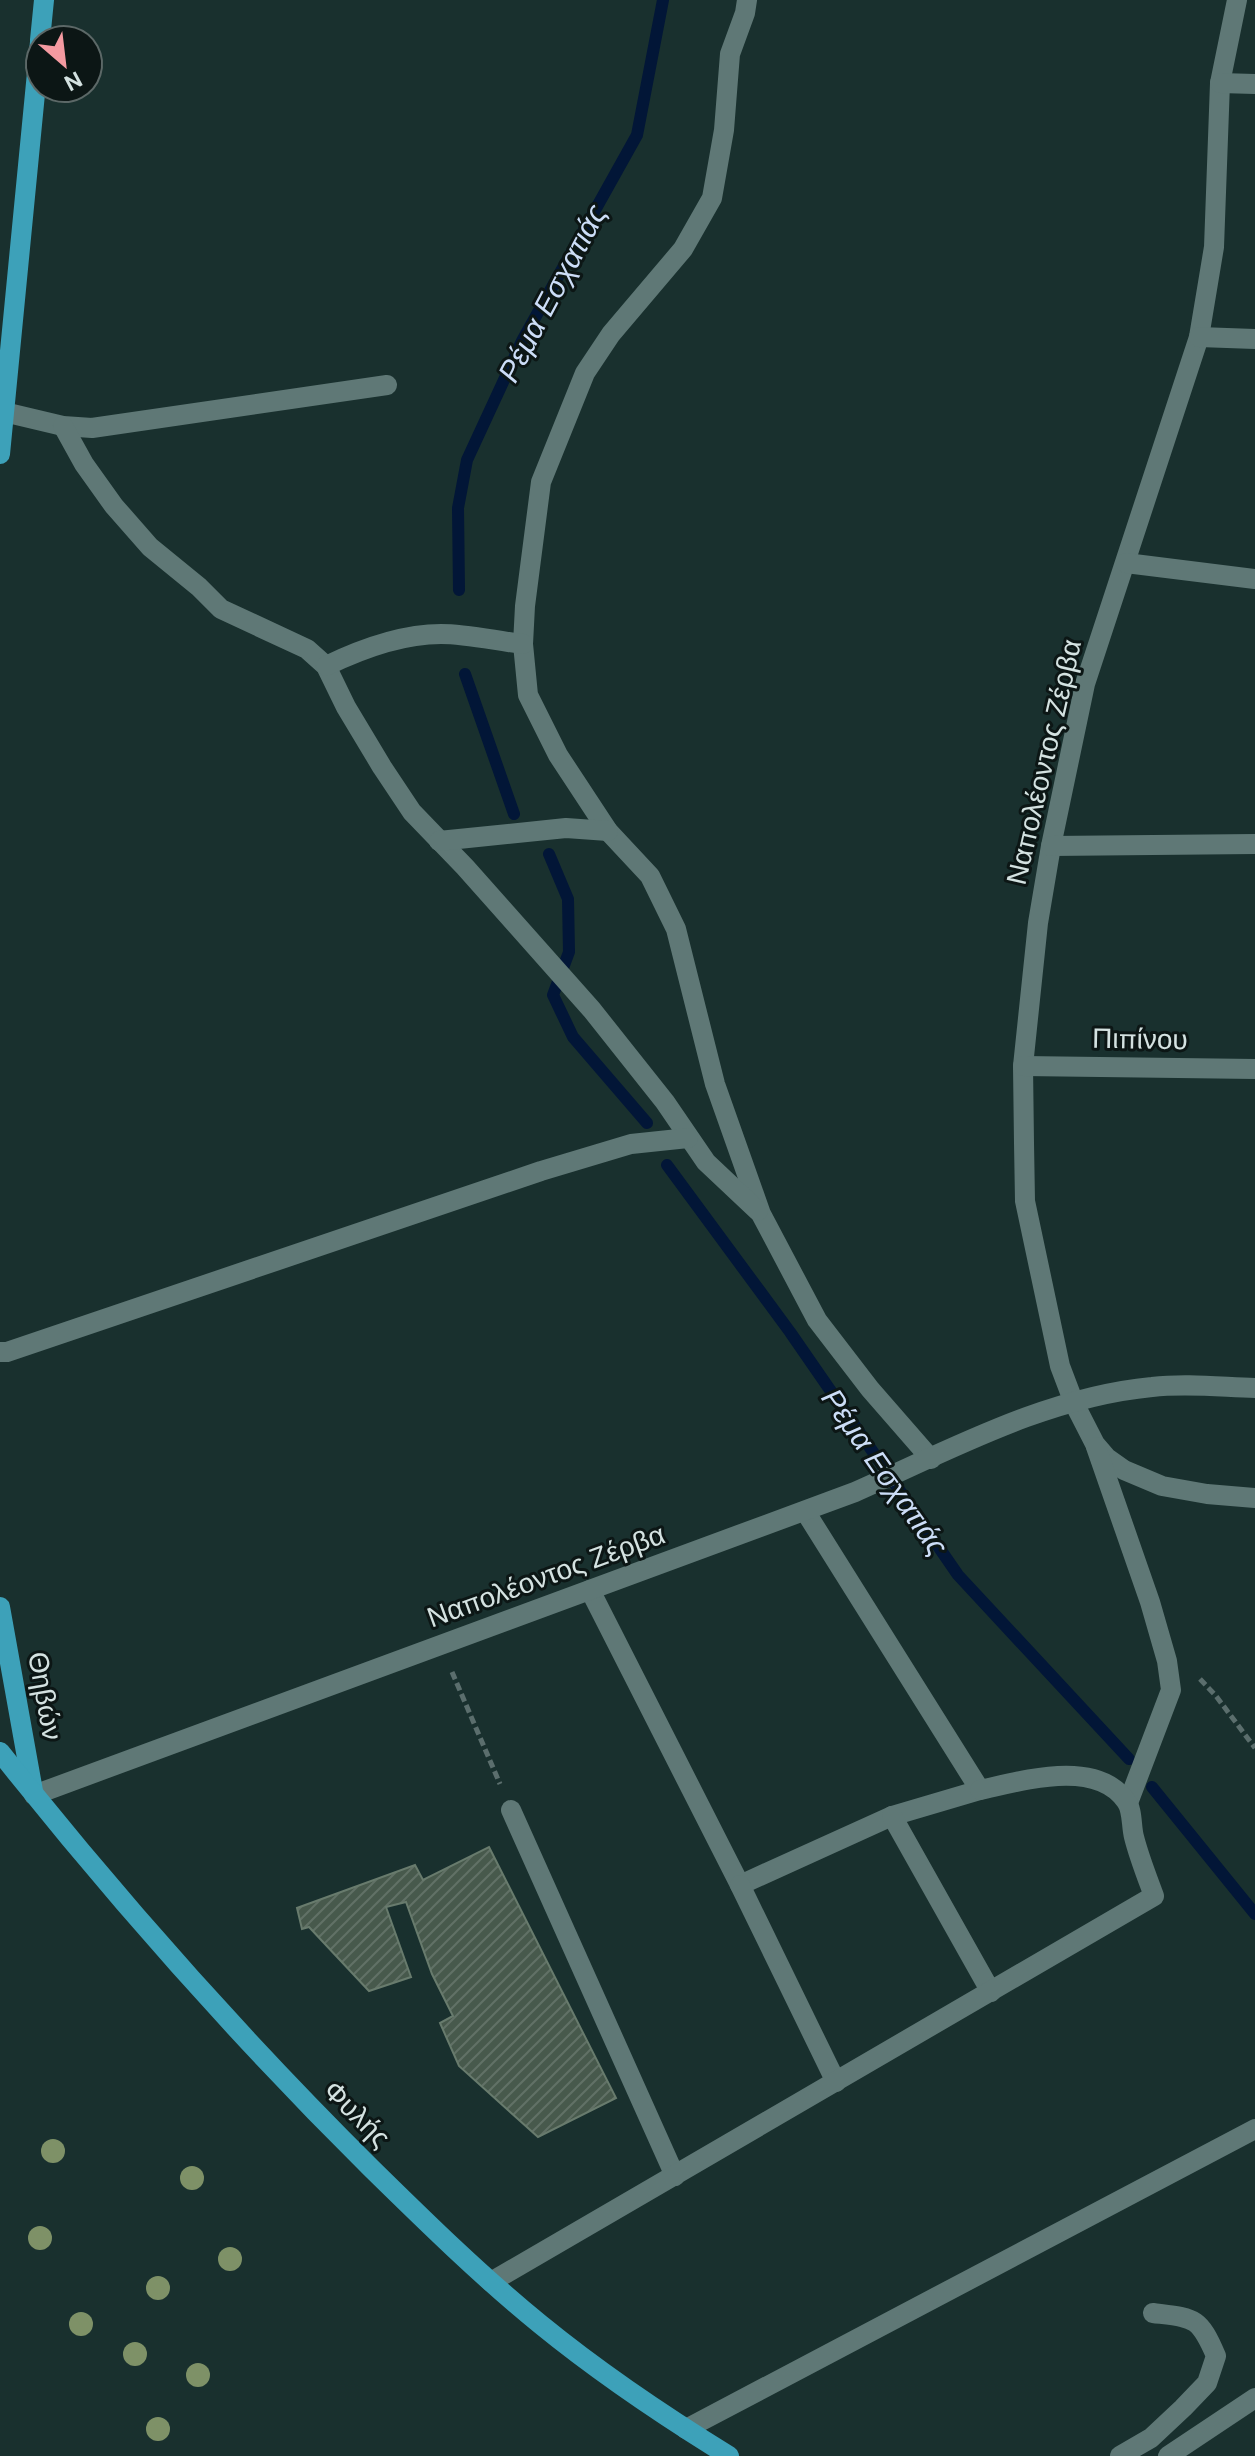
<svg xmlns="http://www.w3.org/2000/svg" width="1255" height="2456" viewBox="0 0 1255 2456" font-family="'DM Sans',sans-serif">
<style>
.lines{fill:none;stroke-linecap:round;stroke-linejoin:round}
.stream{stroke:#021637;stroke-width:12}
.building{fill:url(#building-hatch);stroke:#687b6d;stroke-width:2}
.path{stroke:#5b6e6d;stroke-width:5;stroke-dasharray:8 4;stroke-linecap:butt}
.minor{stroke:#5f7876;stroke-width:20}
.major{stroke:#3da1b9;stroke-width:20}
.tree{fill:#7e9167}
.labels{text-anchor:middle;dominant-baseline:central;stroke-width:6;stroke-linejoin:round;paint-order:stroke}
.street-label{font-size:28px;fill:#d4e2e1;stroke:#0c1615}
.water-label{font-size:30px;font-style:italic;fill:#ccddf7;stroke:#0c1615}
</style>
<defs>
<pattern id="building-hatch" width="6" height="6" patternUnits="userSpaceOnUse" patternTransform="scale(2)"><rect width="6" height="6" fill="#47594c"/><path d="M-1 1l2-2M0 6l6-6M5 7l2-2" fill="none" stroke="#617166"/></pattern>
</defs>
<rect width="100%" height="100%" fill="#19302e"/>
<g class="lines">
<g class="stream">
<path d="M459 590 458 508 467 460 522 341 637 135 663 0"/>
<path d="M465 674 514 814"/>
<path d="M549 854 568 899 569 952 553 995 573 1037 647 1123"/>
<path d="M667 1165 790 1332 958 1575 1129 1759"/>
<path d="M1152 1787 1255 1914"/>
</g>
</g>
<path class="building" d="M489 1847 616 2098 538 2137 459 2066 440 2023 453 2016 432 1974 406 1902 386 1907 411 1977 369 1991 309 1927 302 1929 297 1908 415 1865 423 1880Z"/>
<g class="lines">
<g class="path">
<path d="M452 1672 500 1784"/>
<path d="M1200 1679 1216 1696 1255 1748"/>
</g>
<g class="minor">
<path d="M747 0 745 13 730 54 724 130 712 198 683 249 611 334 585 373 541 482 525 606 523 644 528 695 558 755 608 831 650 876 676 929 715 1084 761 1214 817 1320 870 1389 931 1459"/>
<path d="M1237 0 1220 83 1214 247 1199 337 1085 684 1051 846 1038 923 1023 1066 1024 1143 1025 1201 1060 1366 1074 1403 1095 1444 1107 1458 1124 1470 1162 1486 1207 1494 1255 1498"/>
<path d="M1220 83 1255 84"/>
<path d="M1199 337 1255 339"/>
<path d="M4 412 63 426 92 428 387 385"/>
<path d="M63 426 84 464 114 506 150 547 199 587 221 609 307 649 326 666 346 707 382 767 412 812 465 867 592 1010 665 1102 706 1162 758 1211"/>
<path d="M1126 563 1255 579"/>
<path d="M326 666C361 649 401 634 441 634 468 634 496 641 523 644"/>
<path d="M439 841 566 828 608 831"/>
<path d="M1051 846 1255 844"/>
<path d="M1023 1066 1255 1069"/>
<path d="M0 1352H7L541 1171 631 1144 688 1138"/>
<path d="M1096 1447 1150 1602 1167 1661 1171 1690 1128 1803"/>
<path d="M590 1590 740 1885 892 1816 980 1790 805 1511"/>
<path d="M34 1795 855 1492C950 1450 1046 1397 1152 1387 1186 1383 1221 1387 1255 1388"/>
<path d="M511 1810 675 2176"/>
<path d="M892 1816 991 1992"/>
<path d="M740 1885 836 2082"/>
<path d="M491 2282 1154 1896C1147 1877 1139 1857 1134 1837 1131 1826 1133 1810 1126 1801 1096 1758 1022 1781 980 1790"/>
<path d="M686 2429 1255 2129"/>
<path d="M1120 2456 1151 2438 1183 2408 1207 2383 1216 2356C1199 2316 1194 2318 1153 2313"/>
<path d="M1168 2456 1255 2398"/>
</g>
<g class="major">
<path d="M40 40 44 0"/>
<path d="M0 454 40 42"/>
<path d="M0 1607 33 1791"/>
<path d="M0 1752C116 1898 239 2037 371 2168 426 2222 481 2276 540 2324 600 2373 664 2416 729 2456"/>
</g>
</g>
<g class="tree">
<circle cx="53" cy="2151" r="12"/>
<circle cx="192" cy="2178" r="12"/>
<circle cx="40" cy="2238" r="12"/>
<circle cx="230" cy="2259" r="12"/>
<circle cx="158" cy="2288" r="12"/>
<circle cx="81" cy="2324" r="12"/>
<circle cx="135" cy="2354" r="12"/>
<circle cx="198" cy="2375" r="12"/>
<circle cx="158" cy="2429" r="12"/>
</g>
<g class="labels">
<g class="street-label">
<text transform="translate(1044 762) rotate(-77)">Ναπολέοντος Ζέρβα</text>
<text transform="translate(1140 1039) rotate(1)">Πιπίνου</text>
<text transform="translate(546 1576) rotate(-20)">Ναπολέοντος Ζέρβα</text>
<text transform="translate(45 1696) rotate(80)">Θηβών</text>
<text transform="translate(357 2114) rotate(45)">Φυλής</text>
</g>
<g class="water-label">
<text transform="translate(552 293) rotate(-62)">Ρέμα Εσχατιάς</text>
<text transform="translate(885 1472) rotate(55)">Ρέμα Εσχατιάς</text>
</g>
</g>
<g transform="translate(64 64) rotate(152)"><circle r="38" fill="#0c1615" stroke="#5c6867" stroke-width="2"/>
<path d="M0-6L14 30L0 20L-14 30Z" fill="#f49aa1"/>
<text y="-12" font-size="22" font-weight="bold" text-anchor="middle" fill="#d4e2e1">N</text>
</g>
</svg>
